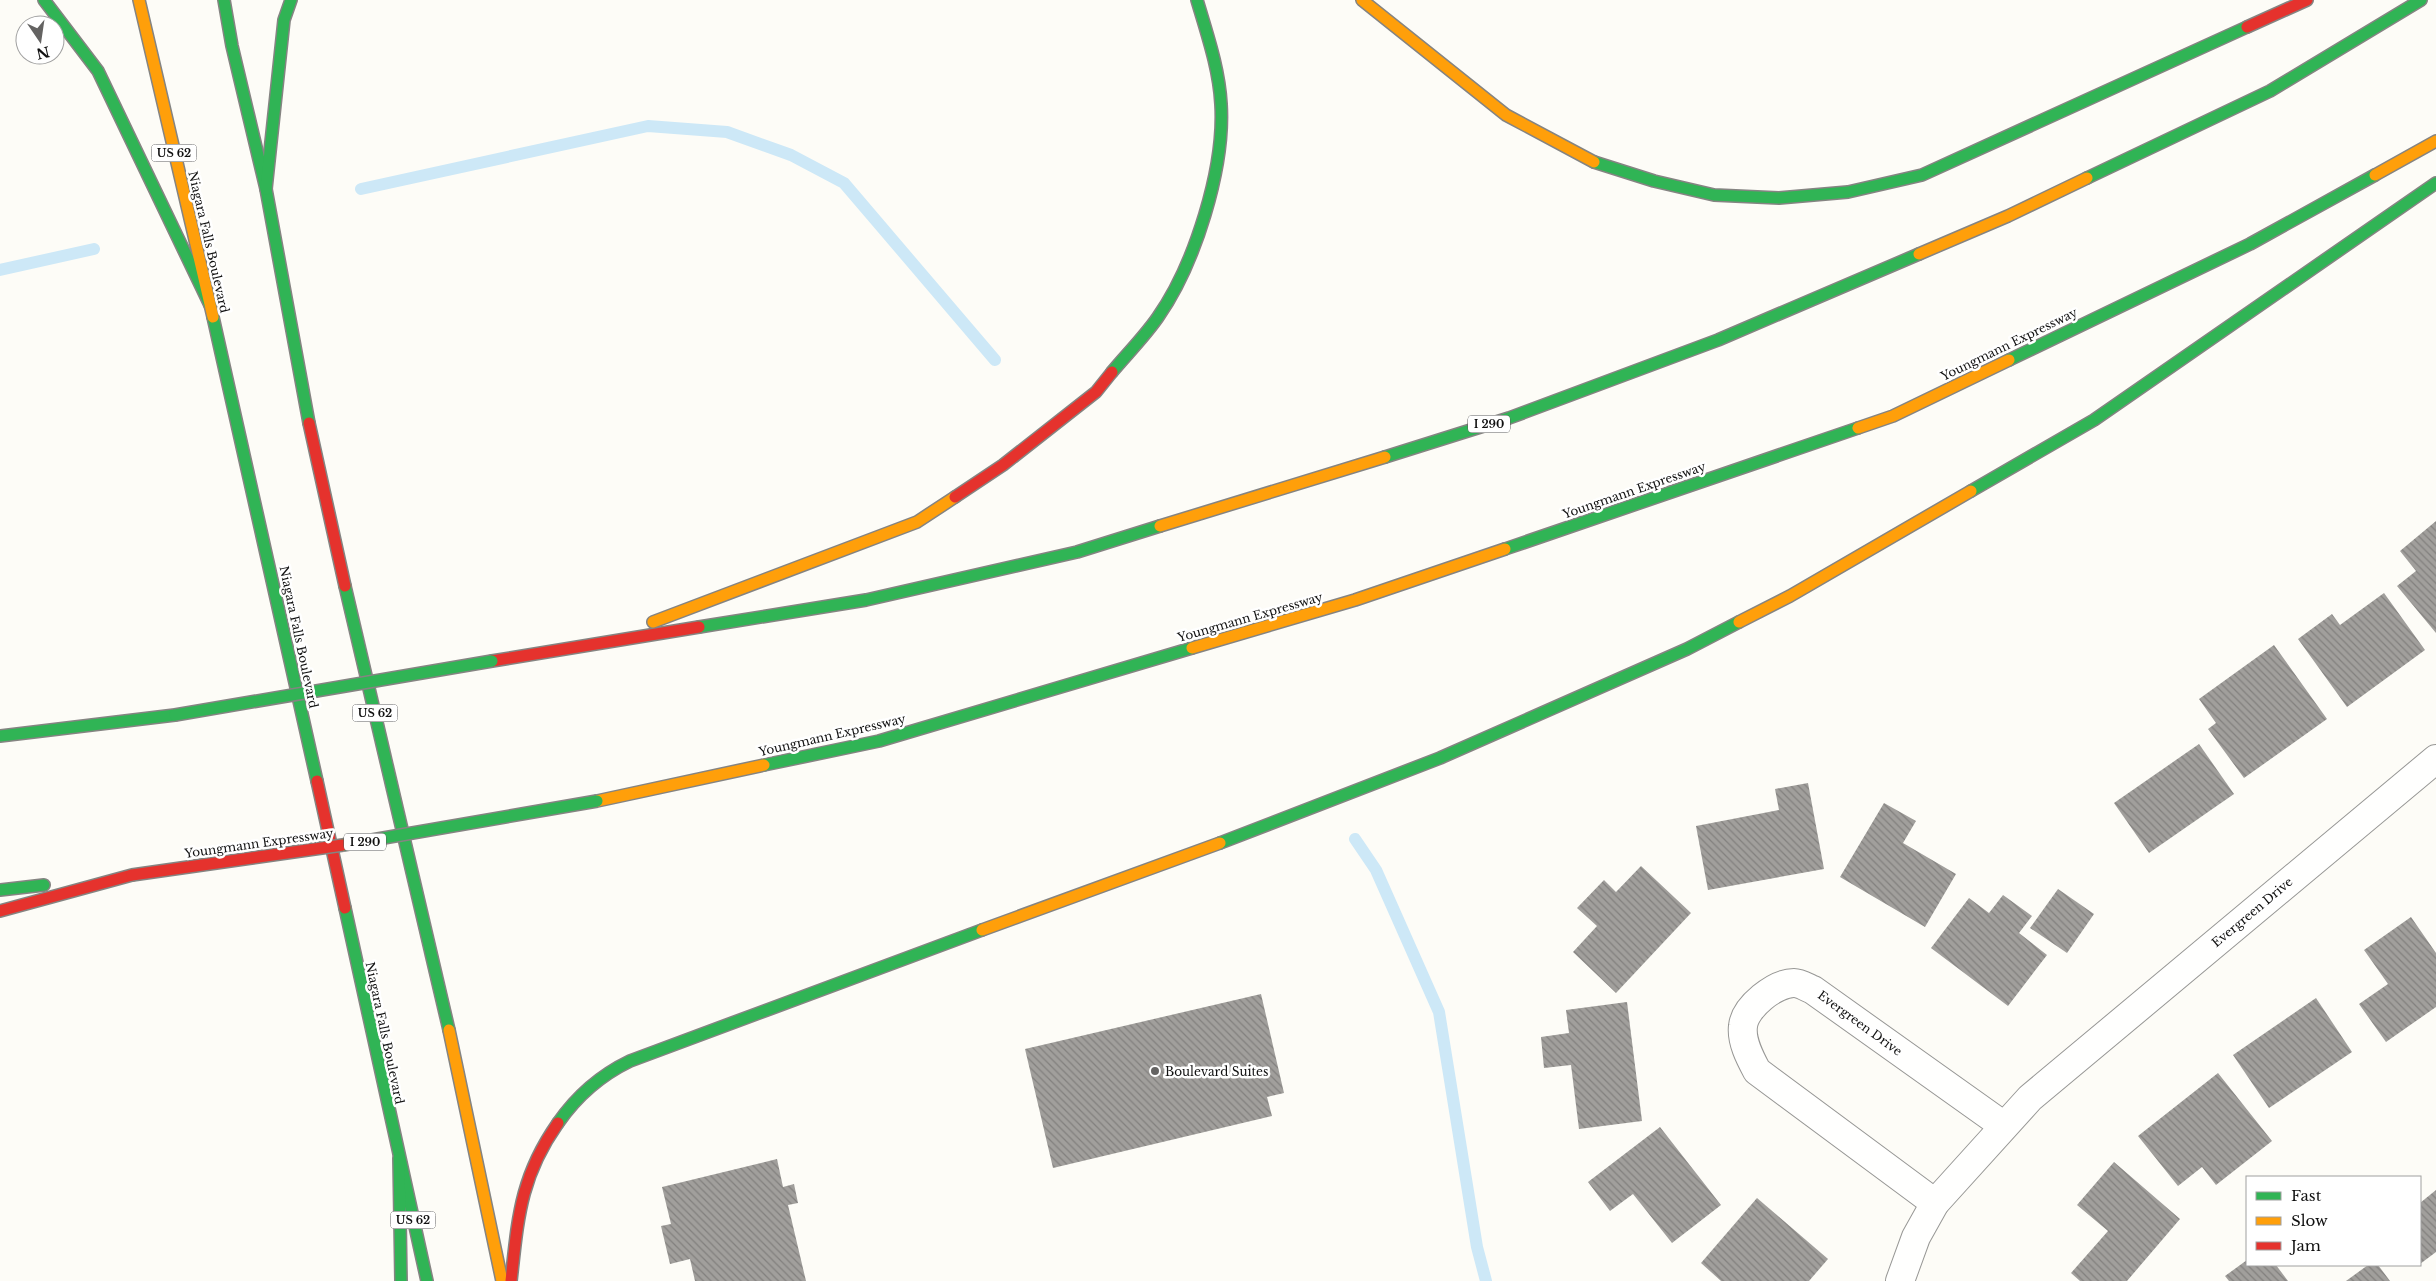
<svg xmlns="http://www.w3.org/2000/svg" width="2436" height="1281" viewBox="0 0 2436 1281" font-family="'Libre Baskerville',serif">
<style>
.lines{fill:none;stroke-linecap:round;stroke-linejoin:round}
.stream{stroke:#cde8f7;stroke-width:12}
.building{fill:url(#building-back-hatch)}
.street-casing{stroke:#979795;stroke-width:30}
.fast-casing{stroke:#858482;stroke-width:14}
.slow-casing{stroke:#858482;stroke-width:14}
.jam-casing{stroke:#858482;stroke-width:14}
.street{stroke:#fffffe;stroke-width:28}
.fast{stroke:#30b455;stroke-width:11}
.slow{stroke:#ff9f0a;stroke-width:11}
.jam{stroke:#e5322d;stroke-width:11}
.fast-bridge-casing{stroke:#858482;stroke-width:14;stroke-linecap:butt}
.jam-bridge-casing{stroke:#858482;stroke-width:14;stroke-linecap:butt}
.fast-bridge{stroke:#30b455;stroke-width:11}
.jam-bridge{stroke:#e5322d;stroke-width:11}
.poi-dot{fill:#646362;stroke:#fff;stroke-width:2}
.labels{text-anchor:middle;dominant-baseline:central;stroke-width:5;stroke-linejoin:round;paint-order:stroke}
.shield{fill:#fff;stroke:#585858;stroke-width:1}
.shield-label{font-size:11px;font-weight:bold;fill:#111}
.street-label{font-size:12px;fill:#111;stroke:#fff}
.poi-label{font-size:12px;fill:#111;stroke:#fff;text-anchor:start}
</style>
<defs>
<pattern id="building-back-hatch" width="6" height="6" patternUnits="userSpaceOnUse" patternTransform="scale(1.25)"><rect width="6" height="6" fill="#a19f9c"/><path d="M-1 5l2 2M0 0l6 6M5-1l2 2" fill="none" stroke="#82807e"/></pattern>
</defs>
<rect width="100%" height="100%" fill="#fdfcf7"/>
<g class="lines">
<g class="stream">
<path d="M361 189 648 126 727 132 791 155 844 183 995 360"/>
<path d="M0 270 94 249"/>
<path d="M1355 839 1376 870 1439 1012 1477 1247 1486 1281"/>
</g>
</g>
<g class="building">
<path d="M2436 521V633L2397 586 2416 571 2400 551Z"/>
<path d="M2384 593 2425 650 2347 707 2298 639 2332 614 2340 625Z"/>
<path d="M2274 645 2327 719 2244 778 2208 729 2216 723 2199 699Z"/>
<path d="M2199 744 2234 794 2149 853 2114 803Z"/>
<path d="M1808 783 1824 869 1708 890 1696 826 1779 810 1775 789Z"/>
<path d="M1884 803 1916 821 1903 843 1956 874 1925 927 1840 877Z"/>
<path d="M1641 866 1691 913 1616 993 1573 952 1597 926 1577 908 1604 880 1616 892Z"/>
<path d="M2058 889 2094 914 2067 953 2030 928Z"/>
<path d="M2003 895 2032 916 2019 933 2047 955 2008 1006 1931 948 1969 898 1989 913Z"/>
<path d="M2411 917 2436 953V1007L2386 1042 2359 1004 2388 984 2364 950Z"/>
<path d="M1261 994 1284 1093 1267 1097 1272 1116 1053 1168 1025 1049Z"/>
<path d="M2316 998 2352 1052 2269 1108 2233 1055Z"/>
<path d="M1627 1002 1642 1121 1579 1129 1571 1065 1544 1068 1541 1037 1569 1033 1566 1010Z"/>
<path d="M2218 1073 2272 1141 2216 1185 2202 1167 2178 1186 2138 1136Z"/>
<path d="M1660 1127 1721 1205 1672 1243 1633 1194 1610 1211 1588 1182Z"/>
<path d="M777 1159 783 1187 794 1184 798 1203 788 1205 806 1281H695L690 1259 670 1264 661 1226 671 1224 662 1187Z"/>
<path d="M2114 1162 2180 1219 2127 1281H2080L2071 1273 2108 1231 2077 1205Z"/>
<path d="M2436 1190V1252L2420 1264V1203Z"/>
<path d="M1757 1198 1828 1259 1809 1281H1721L1701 1263Z"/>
<path d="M2247 1260V1265H2276L2288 1281H2229L2225 1276Z"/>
<path d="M2368 1265H2378L2390 1281H2346Z"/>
</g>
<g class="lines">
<defs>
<g id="street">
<path d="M1935 1203 1757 1071C1750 1058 1741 1041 1743 1026 1745 1007 1775 983 1794 983 1800 983 1808 988 1813 990L2004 1126"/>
<path d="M1900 1281 1916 1237 1935 1203 2030 1098 2436 759"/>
</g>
<g id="fast">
<path d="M44 0 98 71 210 305"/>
<path d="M224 0 232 46 266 189 309 423"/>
<path d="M1594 162 1654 181 1714 195 1779 198 1848 192 1922 175 2247 27"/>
<path d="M2087 178 2270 91 2421 0"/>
<path d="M266 189 284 20 291 0"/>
<path d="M213 317 317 781"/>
<path d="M2009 360 2250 244 2375 175"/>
<path d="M1112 372C1127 354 1145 336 1158 317 1195 264 1225 168 1221 104 1219 68 1207 34 1197 0"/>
<path d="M1385 457 1509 418 1718 340 1919 254"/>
<path d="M1971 491 2094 420 2436 183"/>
<path d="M1505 549 1858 428"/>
<path d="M345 586 449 1030"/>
<path d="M699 627 866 600 1077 552 1160 526"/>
<path d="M0 736 175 715"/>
<path d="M764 765 879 741 1192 648"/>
<path d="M1220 843 1440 758 1687 649 1739 622"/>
<path d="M0 890 44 885"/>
<path d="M345 908 427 1281"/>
<path d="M558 1123C576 1097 601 1075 630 1061L982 930"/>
<path d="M399 1158 401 1281"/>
</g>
<g id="slow">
<path d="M139 0 213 317"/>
<path d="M1362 0 1506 115 1594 162"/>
<path d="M2375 175 2436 141"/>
<path d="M1919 254 2008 216 2087 178"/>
<path d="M1858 428 1893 416 2009 360"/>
<path d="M1160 526 1385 457"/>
<path d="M653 622 917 522 955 497"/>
<path d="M1739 622 1790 596 1971 491"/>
<path d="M1192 648 1355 600 1505 549"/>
<path d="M597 801 764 765"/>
<path d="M982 930 1220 843"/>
<path d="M449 1030 502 1281"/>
</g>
<g id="jam">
<path d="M2247 27 2307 0"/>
<path d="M309 423 345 586"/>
<path d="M955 497 1003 465 1096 392 1112 372"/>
<path d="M492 661 699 627"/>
<path d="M317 781 345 908"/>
<path d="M0 911 132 875"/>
<path d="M511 1281C518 1218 520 1177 558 1123"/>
</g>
</defs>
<use href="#street" class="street-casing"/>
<use href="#fast" class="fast-casing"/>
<use href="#slow" class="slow-casing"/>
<use href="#jam" class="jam-casing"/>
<use href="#street" class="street"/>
<use href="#fast" class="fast"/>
<use href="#slow" class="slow"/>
<use href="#jam" class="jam"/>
<defs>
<g id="fast-bridge">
<path d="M175 715 492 661"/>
<path d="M343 845 597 801"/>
</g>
<path id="jam-bridge" d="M132 875 343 845"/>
</defs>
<use href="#fast-bridge" class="fast-bridge-casing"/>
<use href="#jam-bridge" class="jam-bridge-casing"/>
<use href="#fast-bridge" class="fast-bridge"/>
<use href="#jam-bridge" class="jam-bridge"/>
</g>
<circle class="poi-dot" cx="1155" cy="1071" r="5"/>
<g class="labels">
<g class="shield">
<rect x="151.5" y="144.5" width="45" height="17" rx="4"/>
<rect x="1468" y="415.5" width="42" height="17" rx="4"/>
<rect x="352.5" y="704.5" width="45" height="17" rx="4"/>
<rect x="344" y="833.5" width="42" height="17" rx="4"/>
<rect x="390.5" y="1211.5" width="45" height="17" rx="4"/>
</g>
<g class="shield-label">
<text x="174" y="153">US 62</text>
<text x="1489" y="424">I 290</text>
<text x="375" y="713">US 62</text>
<text x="365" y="842">I 290</text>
<text x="413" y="1220">US 62</text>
</g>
<g class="street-label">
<text transform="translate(209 242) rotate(77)">Niagara Falls Boulevard</text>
<text transform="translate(2009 344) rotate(-26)">Youngmann Expressway</text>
<text transform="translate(1634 490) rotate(-19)">Youngmann Expressway</text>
<text transform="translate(1250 617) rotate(-16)">Youngmann Expressway</text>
<text transform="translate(299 637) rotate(78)">Niagara Falls Boulevard</text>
<text transform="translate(832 735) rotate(-13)">Youngmann Expressway</text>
<text transform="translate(259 843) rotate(-8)">Youngmann Expressway</text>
<text transform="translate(2252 912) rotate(-40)">Evergreen Drive</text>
<text transform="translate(1860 1023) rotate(36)">Evergreen Drive</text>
<text transform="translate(385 1033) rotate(78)">Niagara Falls Boulevard</text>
</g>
<g class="poi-label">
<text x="1165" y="1071">Boulevard Suites</text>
</g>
</g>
<rect x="2246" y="1176" width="175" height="90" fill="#ffffff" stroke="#a0a0a0"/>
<rect x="2256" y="1192" width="25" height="8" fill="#30b455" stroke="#a0a0a0"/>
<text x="2291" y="1201" font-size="15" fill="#111111">Fast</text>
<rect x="2256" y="1217" width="25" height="8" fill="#ff9f0a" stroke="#a0a0a0"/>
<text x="2291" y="1226" font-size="15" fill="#111111">Slow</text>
<rect x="2256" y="1242" width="25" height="8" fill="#e5322d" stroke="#a0a0a0"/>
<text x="2291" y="1251" font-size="15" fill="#111111">Jam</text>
<g transform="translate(40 40) rotate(167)"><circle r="24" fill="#ffffff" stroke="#a0a0a0"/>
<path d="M0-4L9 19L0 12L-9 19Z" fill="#646362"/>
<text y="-8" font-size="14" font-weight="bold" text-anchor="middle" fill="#111111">N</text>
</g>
</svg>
